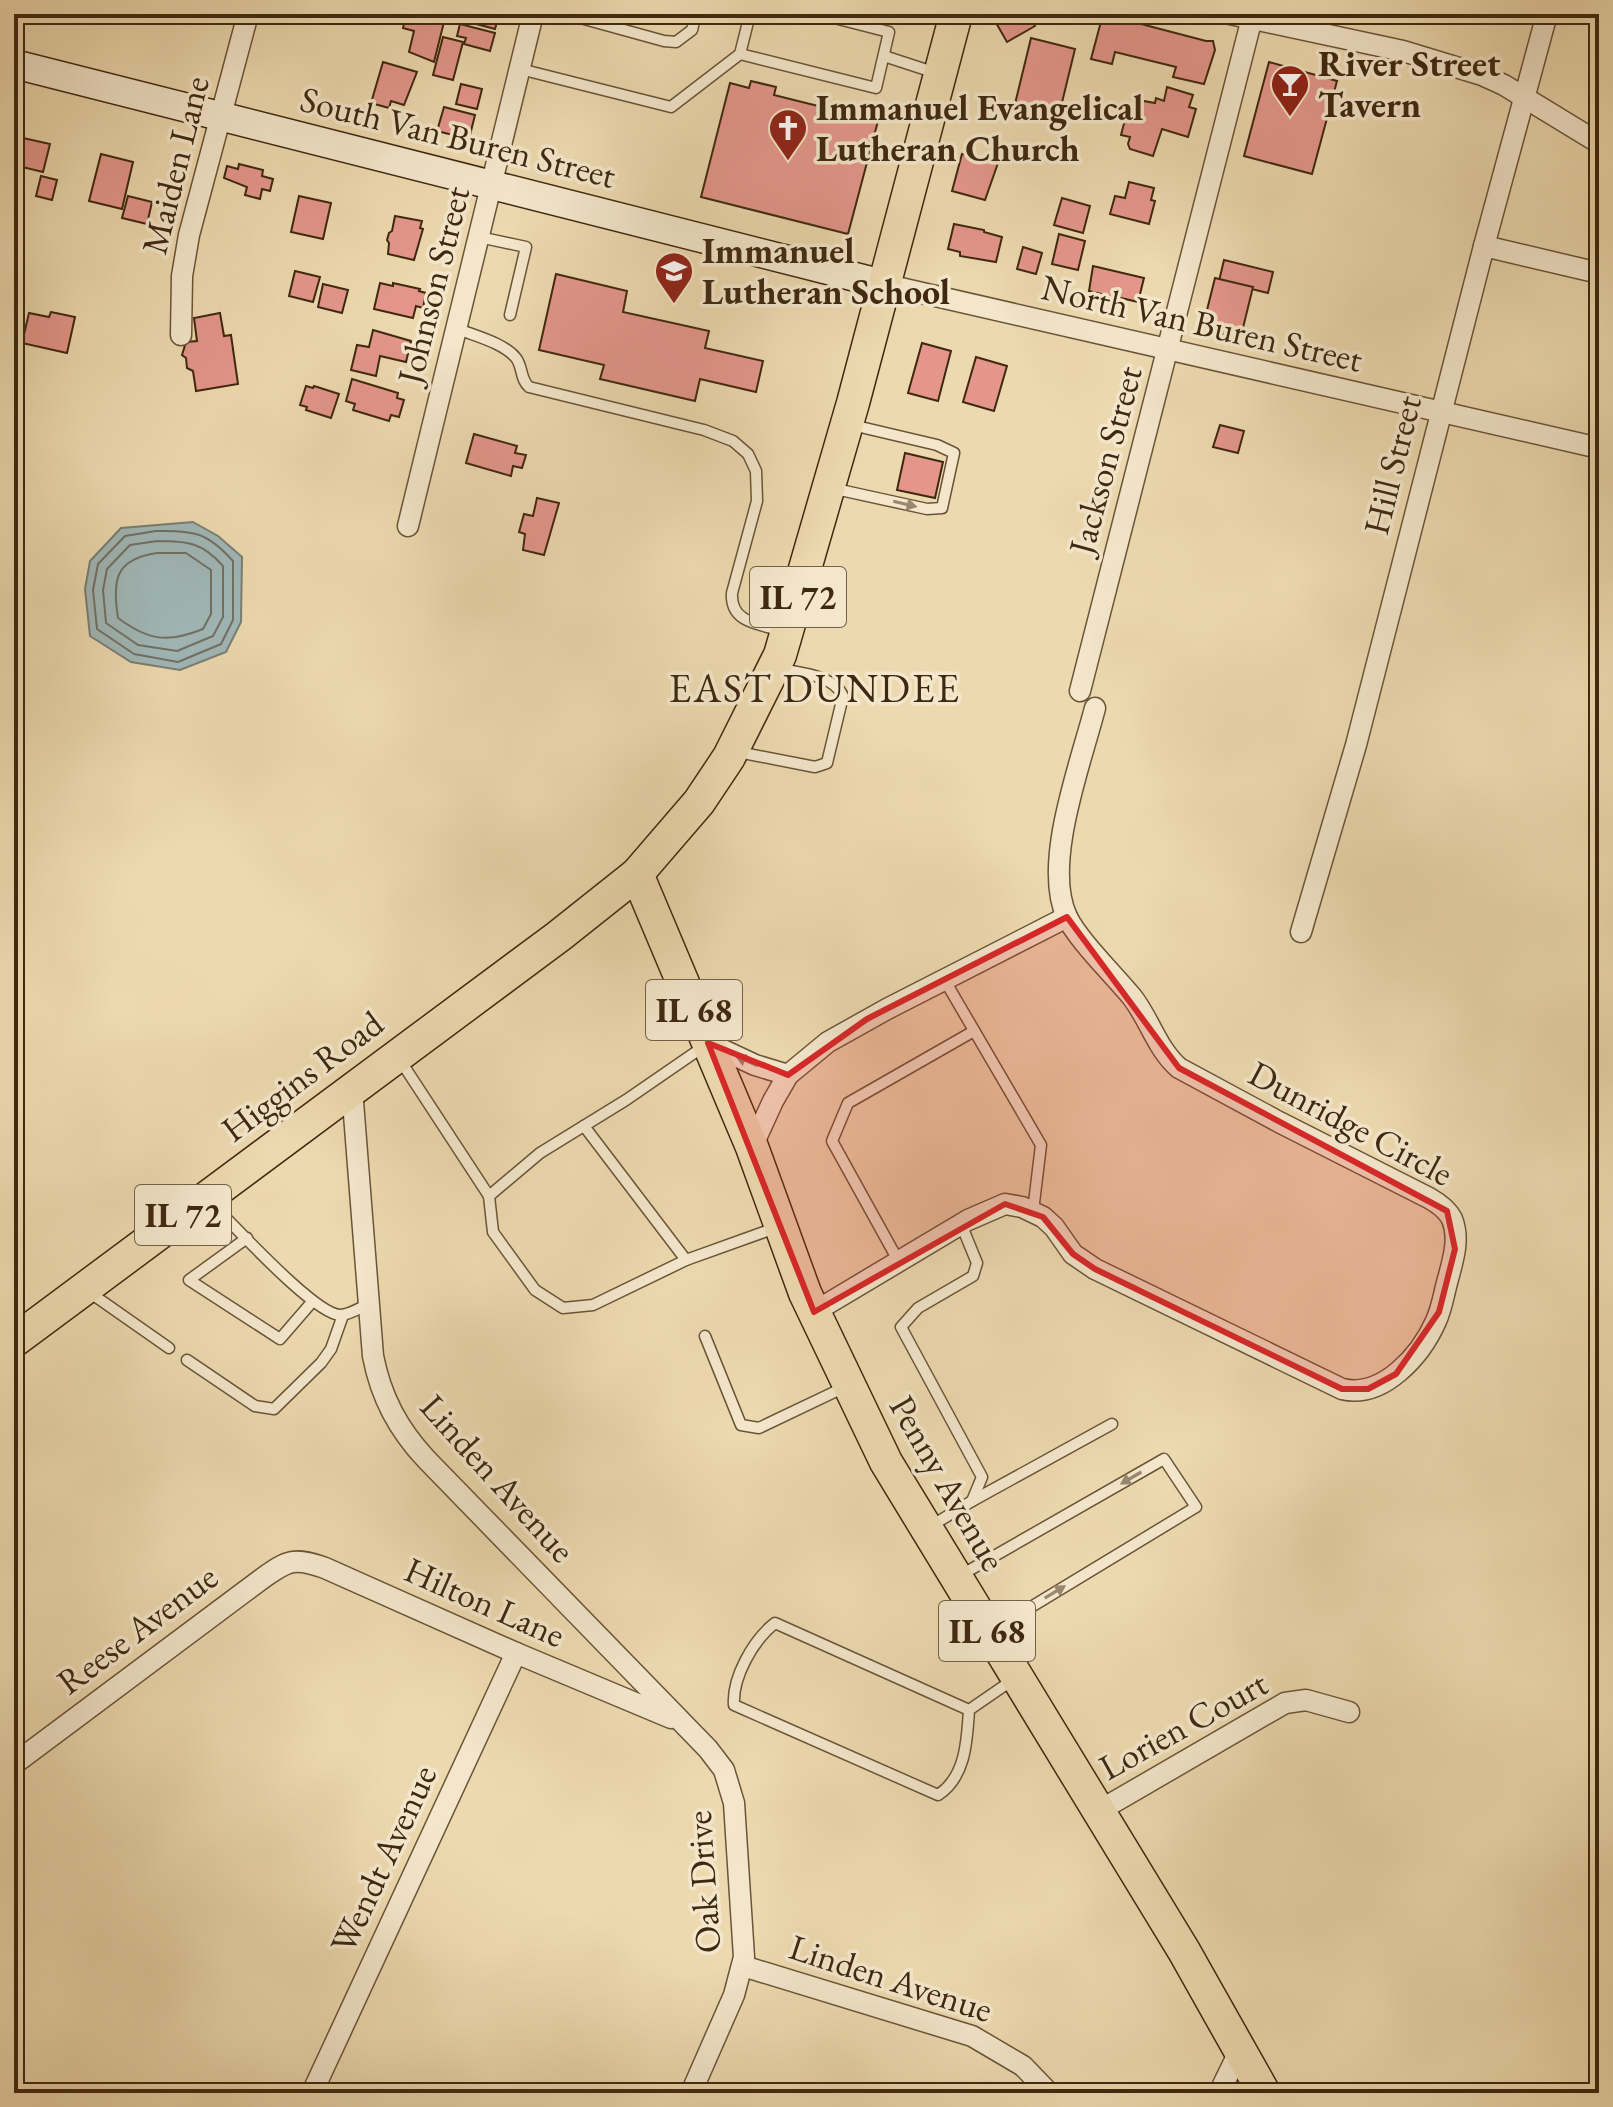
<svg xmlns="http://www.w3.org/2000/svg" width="1613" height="2107" viewBox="0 0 1613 2107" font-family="'EB Garamond',serif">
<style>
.water{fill:#a0b7b7;stroke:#797e74;stroke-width:2}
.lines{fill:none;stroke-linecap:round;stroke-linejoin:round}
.shore{stroke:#707064;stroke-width:2}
.building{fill:#e4968b;stroke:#3f2810;stroke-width:2}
.lane-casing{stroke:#6a5438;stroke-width:13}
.street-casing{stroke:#6a5438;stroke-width:23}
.secondary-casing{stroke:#3f2810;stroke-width:31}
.primary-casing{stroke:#3f2810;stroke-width:35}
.lane{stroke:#f3e6cb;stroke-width:10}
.street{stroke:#f3e6cb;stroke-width:20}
.secondary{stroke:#f3e6cb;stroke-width:28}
.primary{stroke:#edd9af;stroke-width:32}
.oneway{fill:#99876e}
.marked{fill:#d62828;fill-opacity:0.2;stroke:#d62828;stroke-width:6;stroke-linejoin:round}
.labels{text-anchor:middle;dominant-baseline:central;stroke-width:7;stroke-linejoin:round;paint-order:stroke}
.shield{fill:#f3e6cb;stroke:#756148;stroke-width:2}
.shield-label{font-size:34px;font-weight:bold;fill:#3f2810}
.poi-label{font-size:36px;font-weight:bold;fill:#3f2810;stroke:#f3e6cb;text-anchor:start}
.street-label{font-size:36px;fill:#3f2810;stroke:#f3e6cb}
.quarter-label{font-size:40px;letter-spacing:2px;fill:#3f2810;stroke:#f3e6cb}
</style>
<rect width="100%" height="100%" fill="#edd9af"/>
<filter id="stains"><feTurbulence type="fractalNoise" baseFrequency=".0025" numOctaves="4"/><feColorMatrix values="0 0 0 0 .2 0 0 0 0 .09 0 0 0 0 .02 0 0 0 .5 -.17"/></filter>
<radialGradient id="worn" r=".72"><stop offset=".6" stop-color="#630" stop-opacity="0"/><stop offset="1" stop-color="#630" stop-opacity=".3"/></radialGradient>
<path class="water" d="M193 522 218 536 242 557 241 622 226 652 180 670 131 662 90 636 85 589 90 561 121 528Z"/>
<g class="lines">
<g class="shore">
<path d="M156 531C193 530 207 532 233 561V620L221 644 178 662 134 654 97 629 93 590 98 564 125 536Z"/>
<path d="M157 541C187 541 202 542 223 566V617L213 636 177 651 138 645 106 623 103 590 107 569 130 545Z"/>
<path d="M157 553H186L211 570V614L203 629C168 643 149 641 118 618 112 580 115 559 157 553Z"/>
</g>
</g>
<g class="building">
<path d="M406 14 444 22 434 62 409 52 414 31 403 28Z"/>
<path d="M496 14 499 15 495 29 442 15Z"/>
<path d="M1007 14H1028L1035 26 1007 42 995 21Z"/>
<path d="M1103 14 1206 41H1213L1215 50 1204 84 1173 77 1176 67 1115 52 1112 64 1091 59Z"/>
<path d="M460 24 495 33 490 51 464 44 466 38 457 36Z"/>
<path d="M443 37 463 42 453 80 433 75Z"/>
<path d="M1031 38 1075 49 1057 123 1013 112Z"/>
<path d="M383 62 417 72 404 105 391 101 389 108 371 103Z"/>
<path d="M1269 62 1337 81 1312 174 1244 156Z"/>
<path d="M751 81 776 87 774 95 878 121 848 234 701 197 730 83 749 88Z"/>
<path d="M461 84 482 89 477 109 456 104Z"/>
<path d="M1167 87 1193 95 1189 107 1196 109 1188 137 1162 129 1153 156 1130 149 1128 144 1130 137 1121 135 1127 112 1134 114 1138 100 1155 103 1156 98 1164 101Z"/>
<path d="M444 107 475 115 469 139 437 131Z"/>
<path d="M14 136 50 144 43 172 14 165Z"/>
<path d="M101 154 133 162 122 209 89 201Z"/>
<path d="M962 154 998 163 985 200 952 191Z"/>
<path d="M239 164 263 170 262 176 273 179 270 191 262 189 260 199 245 195 247 187 224 178 227 166 238 169Z"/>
<path d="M41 176 57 180 52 200 36 196Z"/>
<path d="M1129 182 1154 188 1151 200 1155 201 1149 224 1110 214 1115 196 1125 198Z"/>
<path d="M128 196 152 202 147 224 122 218Z"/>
<path d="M299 196 331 203 323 239 291 232Z"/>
<path d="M1062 198 1090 206 1083 233 1054 225Z"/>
<path d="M395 216 422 221 420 228 423 229 414 260 388 254 389 243 387 240 389 233 392 231Z"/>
<path d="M954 224 984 230V232L1002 237 996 262 960 256V252L948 249Z"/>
<path d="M1059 234 1085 241 1078 270 1052 264Z"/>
<path d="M1023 247 1042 253 1036 274 1017 269Z"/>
<path d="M1224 260 1273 272 1268 293 1219 281Z"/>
<path d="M1093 266 1144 278 1138 302 1121 298 1120 303 1100 298 1101 294 1089 291Z"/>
<path d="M295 271 320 277 313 302 289 296Z"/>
<path d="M556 274 627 291 623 312 709 331 705 348 763 361 756 392 700 379 695 401 600 379 604 365 539 350Z"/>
<path d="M1215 278 1253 287 1241 336 1236 334 1235 337 1210 331 1211 328 1203 326Z"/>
<path d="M380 283 393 286V283L420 289 419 291 426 293 423 308 416 306 413 318 374 309Z"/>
<path d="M323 284 348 290 342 313 318 307Z"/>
<path d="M51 312 75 317 67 353 22 343 29 313 49 317Z"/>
<path d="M220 313 224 336 231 335 238 384 196 391 193 371 187 368 186 358 182 355 186 342 197 341 194 318Z"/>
<path d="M373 330 411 341 406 362 380 356 376 376 351 370 357 345 369 347Z"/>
<path d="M922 343 951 351 938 401 908 393Z"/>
<path d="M976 357 1007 366 994 411 963 402Z"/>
<path d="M352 379 398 393 397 398 404 400 399 417 391 415 389 421 353 410 355 404 346 401Z"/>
<path d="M306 386 313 388 314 386 339 394 331 418 306 410 307 407 300 405Z"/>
<path d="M1220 425 1244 431 1238 453 1213 447Z"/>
<path d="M474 434 517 446 515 453 526 455 522 468 513 466 511 476 466 463Z"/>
<path d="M905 453 943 462 935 498 897 490Z"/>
<path d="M537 498 559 503 544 555 523 550 525 534 519 532 524 514 533 516Z"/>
</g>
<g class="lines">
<defs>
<g id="lane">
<path d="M566 14 664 41 676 42 692 30 696 14"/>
<path d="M750 14 740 54 876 88 889 32 819 14"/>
<path d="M884 56 936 73"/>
<path d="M520 69 671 107 740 54"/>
<path d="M479 237 526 247 510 315"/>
<path d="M458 329C475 336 504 343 516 358 523 367 520 379 529 387L704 430 733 441 748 454 756 471 757 501 732 593C730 623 759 624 783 631"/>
<path d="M831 488 927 509 942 508 954 453 937 445 852 425"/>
<path d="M738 752 815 767 827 763 843 696C833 674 798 673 776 668"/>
<path d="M944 979 1041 1145 1033 1211"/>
<path d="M400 1060 489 1196 540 1153 626 1100 703 1047"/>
<path d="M584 1126 686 1260 778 1227"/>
<path d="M489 1196 493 1232 535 1290 563 1308 593 1305 686 1260"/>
<path d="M210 1202C233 1224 314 1314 340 1315 349 1315 360 1308 368 1304"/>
<path d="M247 1238 189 1280 280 1339 312 1302"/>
<path d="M899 1262 832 1141 848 1103 974 1031"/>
<path d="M89 1292 169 1348"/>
<path d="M705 1336 741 1425 759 1428 847 1386"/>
<path d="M187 1360 255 1406 274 1409 321 1363 331 1349 343 1315"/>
<path d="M972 1501 1112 1424"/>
<path d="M931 1526 972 1501 982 1477 901 1327 918 1308 973 1276 977 1263 961 1224"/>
<path d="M961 1575 1164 1459 1196 1507 993 1630"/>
<path d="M969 1710 775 1623C753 1640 732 1678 734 1705L938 1795C966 1777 967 1740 969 1710L1014 1679"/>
</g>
<g id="street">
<path d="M1230 14 1403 51 1482 75 1504 85 1599 143"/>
<path d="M1484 246 1599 273"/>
<path d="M883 284 1599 448"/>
<path d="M181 335 182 276 189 235 248 14"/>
<path d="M408 526 533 14"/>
<path d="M1080 691 1253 14"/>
<path d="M1301 932 1356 745 1484 246 1547 14"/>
<path d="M708 1043 755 1065 788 1075"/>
<path d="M352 1089 373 1356C381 1397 398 1429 426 1459L708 1749 724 1770 734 1803 744 1957 734 1995 691 2093"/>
<path d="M752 1147 773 1101 788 1075 828 1042 887 1009 1067 917"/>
<path d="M814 1312 968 1220 1005 1204 1022 1207 1043 1217 1054 1227 1073 1254 1095 1269 1342 1389C1383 1399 1421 1355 1436 1321 1442 1308 1444 1293 1448 1279 1453 1260 1460 1239 1452 1219 1447 1209 1438 1203 1429 1198L1279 1122 1179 1068C1157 1049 1150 1020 1132 997 1114 975 1078 940 1067 917 1042 864 1081 763 1095 708"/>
<path d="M14 1764 263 1578C288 1560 295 1557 325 1568L516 1653 671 1718"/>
<path d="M1097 1812 1285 1703 1306 1700 1349 1712"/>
<path d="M743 1966 972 2036 1023 2066 1049 2093"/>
<path d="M312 2093 516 1653"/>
<path d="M1219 2093 1240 2050"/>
</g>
<path id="secondary" d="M14 64 883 284"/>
<g id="primary">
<path d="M637 874 752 1147 805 1293 886 1462 1184 1951 1264 2093"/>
<path d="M14 1341 559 936 637 874 699 802 729 757 780 655 853 403 956 14"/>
</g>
</defs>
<use href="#lane" class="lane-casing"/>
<use href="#street" class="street-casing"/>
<use href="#secondary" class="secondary-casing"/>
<use href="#primary" class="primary-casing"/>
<use href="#lane" class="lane"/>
<use href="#street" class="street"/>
<use href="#secondary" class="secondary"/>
<use href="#primary" class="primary"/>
</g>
<defs><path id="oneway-solid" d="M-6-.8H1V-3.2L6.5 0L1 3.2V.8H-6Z" transform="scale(2)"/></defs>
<g class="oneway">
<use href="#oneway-solid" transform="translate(905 504) rotate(13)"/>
<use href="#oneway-solid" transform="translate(747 1061) rotate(-157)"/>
<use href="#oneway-solid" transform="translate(1131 1478) rotate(150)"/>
<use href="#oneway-solid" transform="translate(1055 1592) rotate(-31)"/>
</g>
<path class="marked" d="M1067 917 1179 1068 1447 1211 1455 1249 1439 1312 1396 1374 1368 1389H1342L1095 1269 1073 1254 1043 1217 1005 1204 814 1312 708 1043 788 1075 867 1019Z"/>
<defs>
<symbol id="bar-pin" viewBox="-11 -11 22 30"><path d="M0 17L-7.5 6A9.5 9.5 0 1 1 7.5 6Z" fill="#8f2418" stroke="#f3e6cb"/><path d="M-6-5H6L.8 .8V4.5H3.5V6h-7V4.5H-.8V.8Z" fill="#fff"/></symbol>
<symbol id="church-pin" viewBox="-11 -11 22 30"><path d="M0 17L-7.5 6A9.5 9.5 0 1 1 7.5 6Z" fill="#8f2418" stroke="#f3e6cb"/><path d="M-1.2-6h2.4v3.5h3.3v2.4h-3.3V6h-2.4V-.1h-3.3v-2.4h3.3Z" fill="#fff"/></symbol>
<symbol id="school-pin" viewBox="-11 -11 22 30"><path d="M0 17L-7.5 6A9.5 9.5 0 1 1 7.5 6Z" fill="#8f2418" stroke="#f3e6cb"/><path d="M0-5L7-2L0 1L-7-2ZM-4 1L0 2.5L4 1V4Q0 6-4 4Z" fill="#fff"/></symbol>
</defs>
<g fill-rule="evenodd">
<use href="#bar-pin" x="1268" y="62" width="44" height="60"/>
<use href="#church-pin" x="766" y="106" width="44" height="60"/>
<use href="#school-pin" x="652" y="249" width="44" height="60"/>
</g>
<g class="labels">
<g class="shield">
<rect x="750" y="567" width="96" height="60" rx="6"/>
<rect x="646" y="980" width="96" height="60" rx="6"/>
<rect x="135" y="1185" width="96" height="60" rx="6"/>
<rect x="939" y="1601" width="96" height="60" rx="6"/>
</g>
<g class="shield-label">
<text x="798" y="597">IL 72</text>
<text x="694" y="1010">IL 68</text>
<text x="183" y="1215">IL 72</text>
<text x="987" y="1631">IL 68</text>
</g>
<g class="poi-label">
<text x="1318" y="63">River Street<tspan x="1318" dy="41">Tavern</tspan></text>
<text x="816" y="107">Immanuel Evangelical<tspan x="816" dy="41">Lutheran Church</tspan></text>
<text x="702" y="250">Immanuel<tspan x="702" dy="41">Lutheran School</tspan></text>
</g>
<g class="street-label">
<text transform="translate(458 137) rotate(14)">South Van Buren Street</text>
<text transform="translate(175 165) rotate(-76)">Maiden Lane</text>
<text transform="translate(433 285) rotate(-76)">Johnson Street</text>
<text transform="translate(1202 323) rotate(13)">North Van Buren Street</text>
<text transform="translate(1105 460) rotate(-75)">Jackson Street</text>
<text transform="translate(1392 465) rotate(-76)">Hill Street</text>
<text transform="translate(302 1076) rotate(-37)">Higgins Road</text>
<text transform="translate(1351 1123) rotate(28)">Dunridge Circle</text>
<text transform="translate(498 1478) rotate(48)">Linden Avenue</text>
<text transform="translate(948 1483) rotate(60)">Penny Avenue</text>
<text transform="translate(485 1602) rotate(24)">Hilton Lane</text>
<text transform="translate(137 1629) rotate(-37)">Reese Avenue</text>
<text transform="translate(1183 1725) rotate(-29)">Lorien Court</text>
<text transform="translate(383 1859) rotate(-65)">Wendt Avenue</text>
<text transform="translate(703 1882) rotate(-94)">Oak Drive</text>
<text transform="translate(891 1978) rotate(18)">Linden Avenue</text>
</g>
<g class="quarter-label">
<text x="815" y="688">EAST DUNDEE</text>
</g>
</g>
<rect width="1613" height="2107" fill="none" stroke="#edd9af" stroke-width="48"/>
<rect x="16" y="16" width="1581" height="2075" fill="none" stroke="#3f2810" stroke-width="4"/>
<rect x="24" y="24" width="1565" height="2059" fill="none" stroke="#3f2810" stroke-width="2"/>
<rect width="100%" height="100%" filter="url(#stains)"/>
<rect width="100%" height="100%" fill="url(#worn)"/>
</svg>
